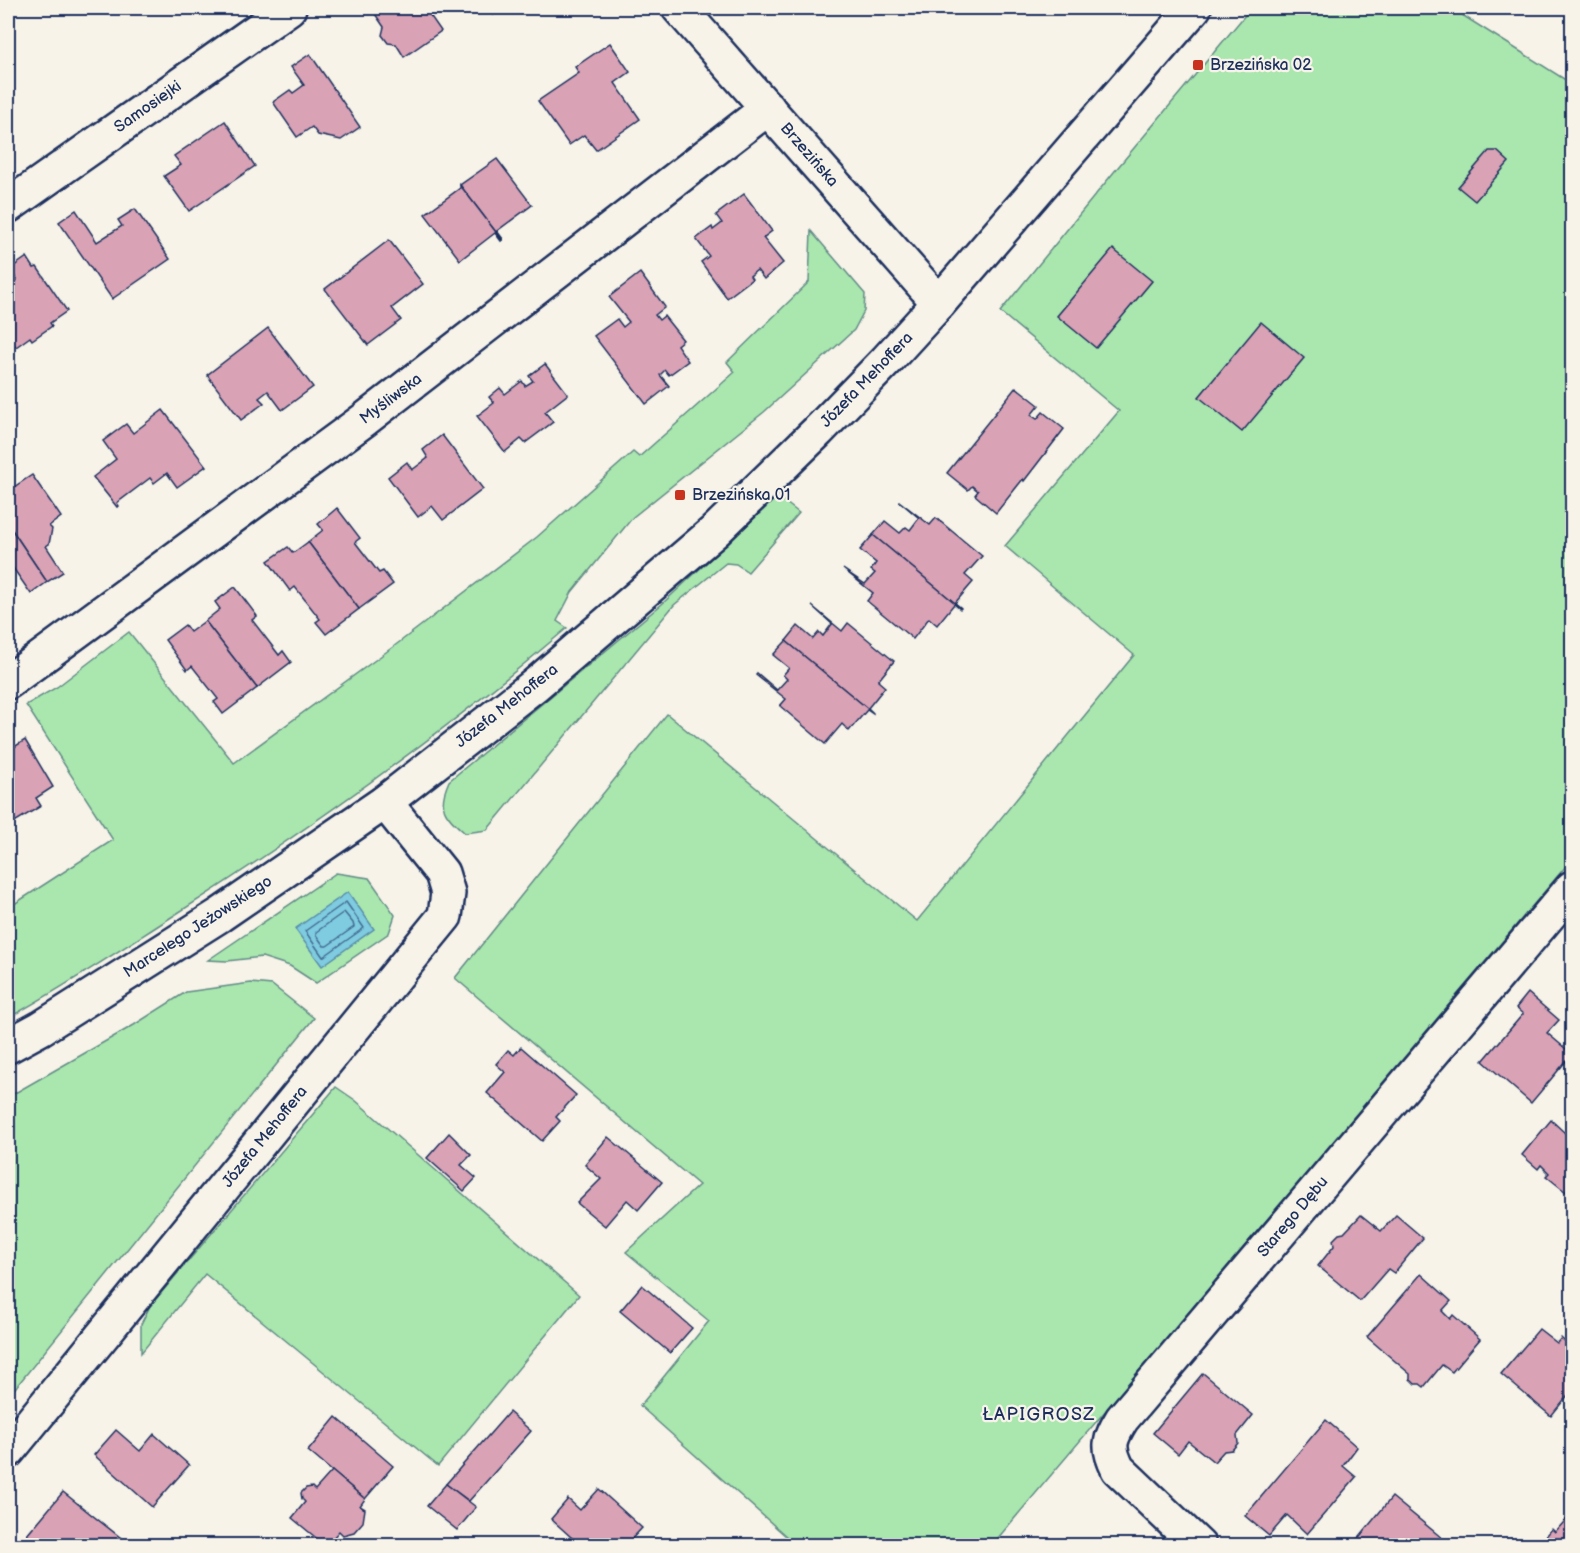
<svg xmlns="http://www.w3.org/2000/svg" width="1580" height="1553" viewBox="0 0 1580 1553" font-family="'Balsamiq Sans',sans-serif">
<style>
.green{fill:#a9e7ae;stroke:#628b86;stroke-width:1.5}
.water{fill:#7fcbdf;stroke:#578dab;stroke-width:1.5}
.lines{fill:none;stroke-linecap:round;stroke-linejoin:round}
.shore{stroke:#436d92;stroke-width:1.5}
.building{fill:#d9a2b5;stroke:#1b2f5e;stroke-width:1.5}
.minor-casing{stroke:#1b2f5e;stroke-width:38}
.minor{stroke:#f7f3e8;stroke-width:33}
.poi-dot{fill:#c8321e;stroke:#f7f3e8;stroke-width:2}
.labels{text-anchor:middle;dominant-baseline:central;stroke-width:4.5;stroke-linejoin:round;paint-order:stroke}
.poi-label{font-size:16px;fill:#1b2f5e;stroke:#f7f3e8;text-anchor:start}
.street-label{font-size:16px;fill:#1b2f5e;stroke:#f7f3e8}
.neighbourhood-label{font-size:18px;letter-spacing:1.5px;fill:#1b2f5e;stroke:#f7f3e8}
</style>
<rect width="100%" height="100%" fill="#f7f3e8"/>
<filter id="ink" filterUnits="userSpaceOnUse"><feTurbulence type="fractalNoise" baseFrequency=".0167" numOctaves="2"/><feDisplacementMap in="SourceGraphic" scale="12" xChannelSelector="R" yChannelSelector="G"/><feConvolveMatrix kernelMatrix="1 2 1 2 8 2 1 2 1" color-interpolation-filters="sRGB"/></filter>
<g filter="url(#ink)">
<g class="green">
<path d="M1251 8H1451L1572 84V859L992 1545H796L640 1406 709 1321 626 1252 699 1185 455 978 667 714 917 921 1134 655 1005 546 1119 411 1000 312 1114 172Z"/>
<path d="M811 231 865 294 864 311 854 330 764 412 633 517 572 592 557 621 567 628C442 735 308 830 170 918 117 952 63 988 8 1018V908L113 840 26 705 57 687 129 632 234 763 393 647 537 537 633 452 639 457 735 372 727 362 809 282Z"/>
<path d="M781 499 799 513 748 572 736 564 726 563 674 605 487 830 465 833C444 814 437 808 449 781L662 604 774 500Z"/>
<path d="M336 873 369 878 395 915 389 933 316 983 290 966 262 957 227 961 208 960Z"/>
<path d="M251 983 272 985 314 1018 8 1397V1097L134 1025 186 992Z"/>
<path d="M336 1087 355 1100 579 1295 438 1466 205 1274 141 1353V1324L150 1306Z"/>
</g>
<path class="water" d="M348 892 374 929 322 966 295 929Z"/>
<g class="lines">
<g class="shore">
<path d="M346 902 364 928 323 957 305 931Z"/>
<path d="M344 912 353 923 354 927 327 946H324L316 935V932Z"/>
</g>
</g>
<g class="building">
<path d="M378 8H425L441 31 404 57 396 44 388 43 382 35 384 27 373 11Z"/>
<path d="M488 8H504L493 15Z"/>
<path d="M610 43 630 72 615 83 640 119 596 150 584 135 569 145 538 101 579 73 575 67Z"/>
<path d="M310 54 360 127 341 140 318 135 312 127 297 137 273 102 290 90 293 93 304 85 291 67Z"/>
<path d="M225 121 255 166 189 211 164 176 181 165 174 156Z"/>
<path d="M1489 151H1497L1509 162 1475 201 1458 187Z"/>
<path d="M497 159 532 205 497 231 503 239 502 240 460 185Z"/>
<path d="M460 185 502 240 501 241 495 233 460 260 425 214 460 188Z"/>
<path d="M744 194 772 231 763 238 783 263 764 279 757 270 750 276 752 279 727 298 701 262 709 256 696 239 712 227 713 230 722 223 716 215Z"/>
<path d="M135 209 170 259 112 299 59 222 76 210 97 242 122 226 118 220Z"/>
<path d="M389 240 423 284 392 308 401 320 368 345 325 289Z"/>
<path d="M1113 249 1152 281 1096 348 1057 316Z"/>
<path d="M27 257 34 268 37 267 67 311 50 323 52 326 32 340 30 337 16 347 8 335V286L17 280 10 269Z"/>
<path d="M640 273 665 307 655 315 659 320 664 316 683 340 677 345 688 361 669 375 665 370 660 375 669 386 646 404 594 336 617 319 623 327 629 322 609 297Z"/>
<path d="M1261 322 1304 358 1242 432 1199 397Z"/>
<path d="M268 328 313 387 282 410 268 391 259 398 264 403 241 420 207 375Z"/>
<path d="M545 364 568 394 545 412 553 422 525 443 521 439 505 452 477 416 494 403 489 397 500 388 505 394 522 381 525 386 533 381 529 376Z"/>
<path d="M1016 387 1039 405 1031 415 1037 419 1043 412 1064 429 1024 481 1023 479 996 513 975 495 978 491 972 486 968 490 947 473Z"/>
<path d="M163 410 206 466 177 487 167 473 154 483 150 478 117 503 119 506 117 507 93 477 116 459 103 441 126 424 133 433Z"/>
<path d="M442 435 483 489 443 520 432 506 418 517 388 477 407 462 412 470 428 458 423 450Z"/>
<path d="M32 475 61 517 49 526 52 529 49 544 46 546 63 572 47 582 8 524V491Z"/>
<path d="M899 501 930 525 936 518 982 556 965 575 973 582 955 603 961 608 873 535 885 521 900 533 906 527 910 530 919 518Z"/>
<path d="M337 508 360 538 355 542 379 573 383 571 393 584 359 609 308 542 323 530 318 524Z"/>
<path d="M8 524 47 582 31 594 13 568 8 570Z"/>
<path d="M873 535 961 608 960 609 954 604 937 625 929 618 913 639 867 601 873 593 843 569 865 584 875 573 871 570 876 563 860 550Z"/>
<path d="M308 542 359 609 326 634 316 622 320 619 295 587 290 591 268 561 288 547 293 553Z"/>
<path d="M235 587 257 616 252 620 279 655 283 651 291 662 257 688 205 621 220 609 215 602Z"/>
<path d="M812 606 842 631 848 623 894 661 878 681 885 687 868 708 873 713 786 641 798 626 813 639 819 632 823 636 832 624Z"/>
<path d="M205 621 257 688 223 714 214 702 218 699 192 666 187 670 165 640 185 625 190 632Z"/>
<path d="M786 641 873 713V714L867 710 849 731 842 724 825 744 780 706 786 699 756 675 757 673 777 690 787 679 783 675 789 668 773 655Z"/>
<path d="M25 740 53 787 36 798 41 806 8 826V751Z"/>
<path d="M1528 993 1559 1020 1547 1033 1572 1054 1531 1103 1483 1061 1523 1014 1516 1008Z"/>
<path d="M521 1047 576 1095 556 1117 560 1121 542 1141 487 1093 505 1072 496 1064 508 1050 514 1055Z"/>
<path d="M1551 1120 1565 1133 1572 1124V1184L1566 1192 1546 1176 1549 1173 1541 1165 1538 1169 1522 1155Z"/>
<path d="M449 1133 471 1155 461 1165 476 1178 464 1191 427 1158Z"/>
<path d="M608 1137 662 1182 638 1210 627 1200 605 1226 577 1203 601 1179 585 1165Z"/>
<path d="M1361 1215 1381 1231 1396 1215 1423 1238 1394 1273 1388 1269 1360 1301 1318 1266 1334 1246 1333 1240 1339 1234 1344 1233Z"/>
<path d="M1421 1274 1451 1301 1442 1311 1450 1319 1453 1315 1480 1339 1452 1372 1442 1365 1424 1387 1420 1384H1415L1410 1379V1374L1367 1337Z"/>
<path d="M642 1285 692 1328 670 1353 620 1311Z"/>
<path d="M1539 1329 1557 1343 1561 1338 1572 1348V1390L1551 1416 1501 1374Z"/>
<path d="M1203 1373 1253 1415 1237 1435 1238 1443 1232 1450 1224 1451 1214 1462 1188 1441 1178 1454 1153 1433Z"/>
<path d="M509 1412 531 1431 469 1501 446 1484Z"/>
<path d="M336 1417 393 1466 365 1499 308 1451Z"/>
<path d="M1326 1420 1357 1447 1343 1466 1356 1477 1307 1534 1287 1515 1269 1536 1245 1516Z"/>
<path d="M116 1430 140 1451 154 1434 189 1465 152 1507 94 1455Z"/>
<path d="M332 1471 365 1499 360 1506 365 1509 363 1522 354 1532 343 1535 339 1531 326 1546 292 1518 305 1502 302 1499 301 1493 306 1488 312 1487 315 1490Z"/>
<path d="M446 1484 476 1507 457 1530 427 1506Z"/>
<path d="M599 1489 642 1528 625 1546H581L551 1519 568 1499 580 1510Z"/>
<path d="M63 1492 121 1538 115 1546H40L27 1535Z"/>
<path d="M1392 1497 1442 1538 1436 1546H1362L1356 1541Z"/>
<path d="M1572 1513V1546H1538L1552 1529 1555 1532Z"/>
</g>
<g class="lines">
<defs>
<g id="minor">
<path d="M679 8 939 303"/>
<path d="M8 206 289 8"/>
<path d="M8 682 364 420 768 108"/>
<path d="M8 1046 41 1028 220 915 385 802 535 685 715 531 818 431 886 361 939 303 1194 8"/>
<path d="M8 1451 445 916 448 893 442 873 385 802"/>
<path d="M1199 1546 1118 1469C1107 1447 1109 1440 1122 1419L1572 888"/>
</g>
</defs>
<use href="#minor" class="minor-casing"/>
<use href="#minor" class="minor"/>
</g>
</g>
<g class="poi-dot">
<rect x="1192" y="59" width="12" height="12" rx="3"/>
<rect x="674" y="489" width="12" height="12" rx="3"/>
</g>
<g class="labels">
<g class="poi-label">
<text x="1210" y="65">Brzezińska 02</text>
<text x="692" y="495">Brzezińska 01</text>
</g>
<g class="street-label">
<text transform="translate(148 107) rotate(-35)">Samosiejki</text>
<text transform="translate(809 155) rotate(49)">Brzezińska</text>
<text transform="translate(867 380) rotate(-46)">Józefa Mehoffera</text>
<text transform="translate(391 399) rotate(-37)">Myśliwska</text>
<text transform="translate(507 706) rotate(-38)">Józefa Mehoffera</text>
<text transform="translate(198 927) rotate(-33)">Marcelego Jeżowskiego</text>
<text transform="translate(265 1137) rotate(-51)">Józefa Mehoffera</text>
<text transform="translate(1293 1217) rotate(-50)">Starego Dębu</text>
</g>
<g class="neighbourhood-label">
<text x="1039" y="1414">ŁAPIGROSZ</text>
</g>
</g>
<rect width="1580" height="1553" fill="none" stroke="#f7f3e8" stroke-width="30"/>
<rect x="15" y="15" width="1550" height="1523" fill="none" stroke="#1b2f5e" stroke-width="2" filter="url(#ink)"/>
</svg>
